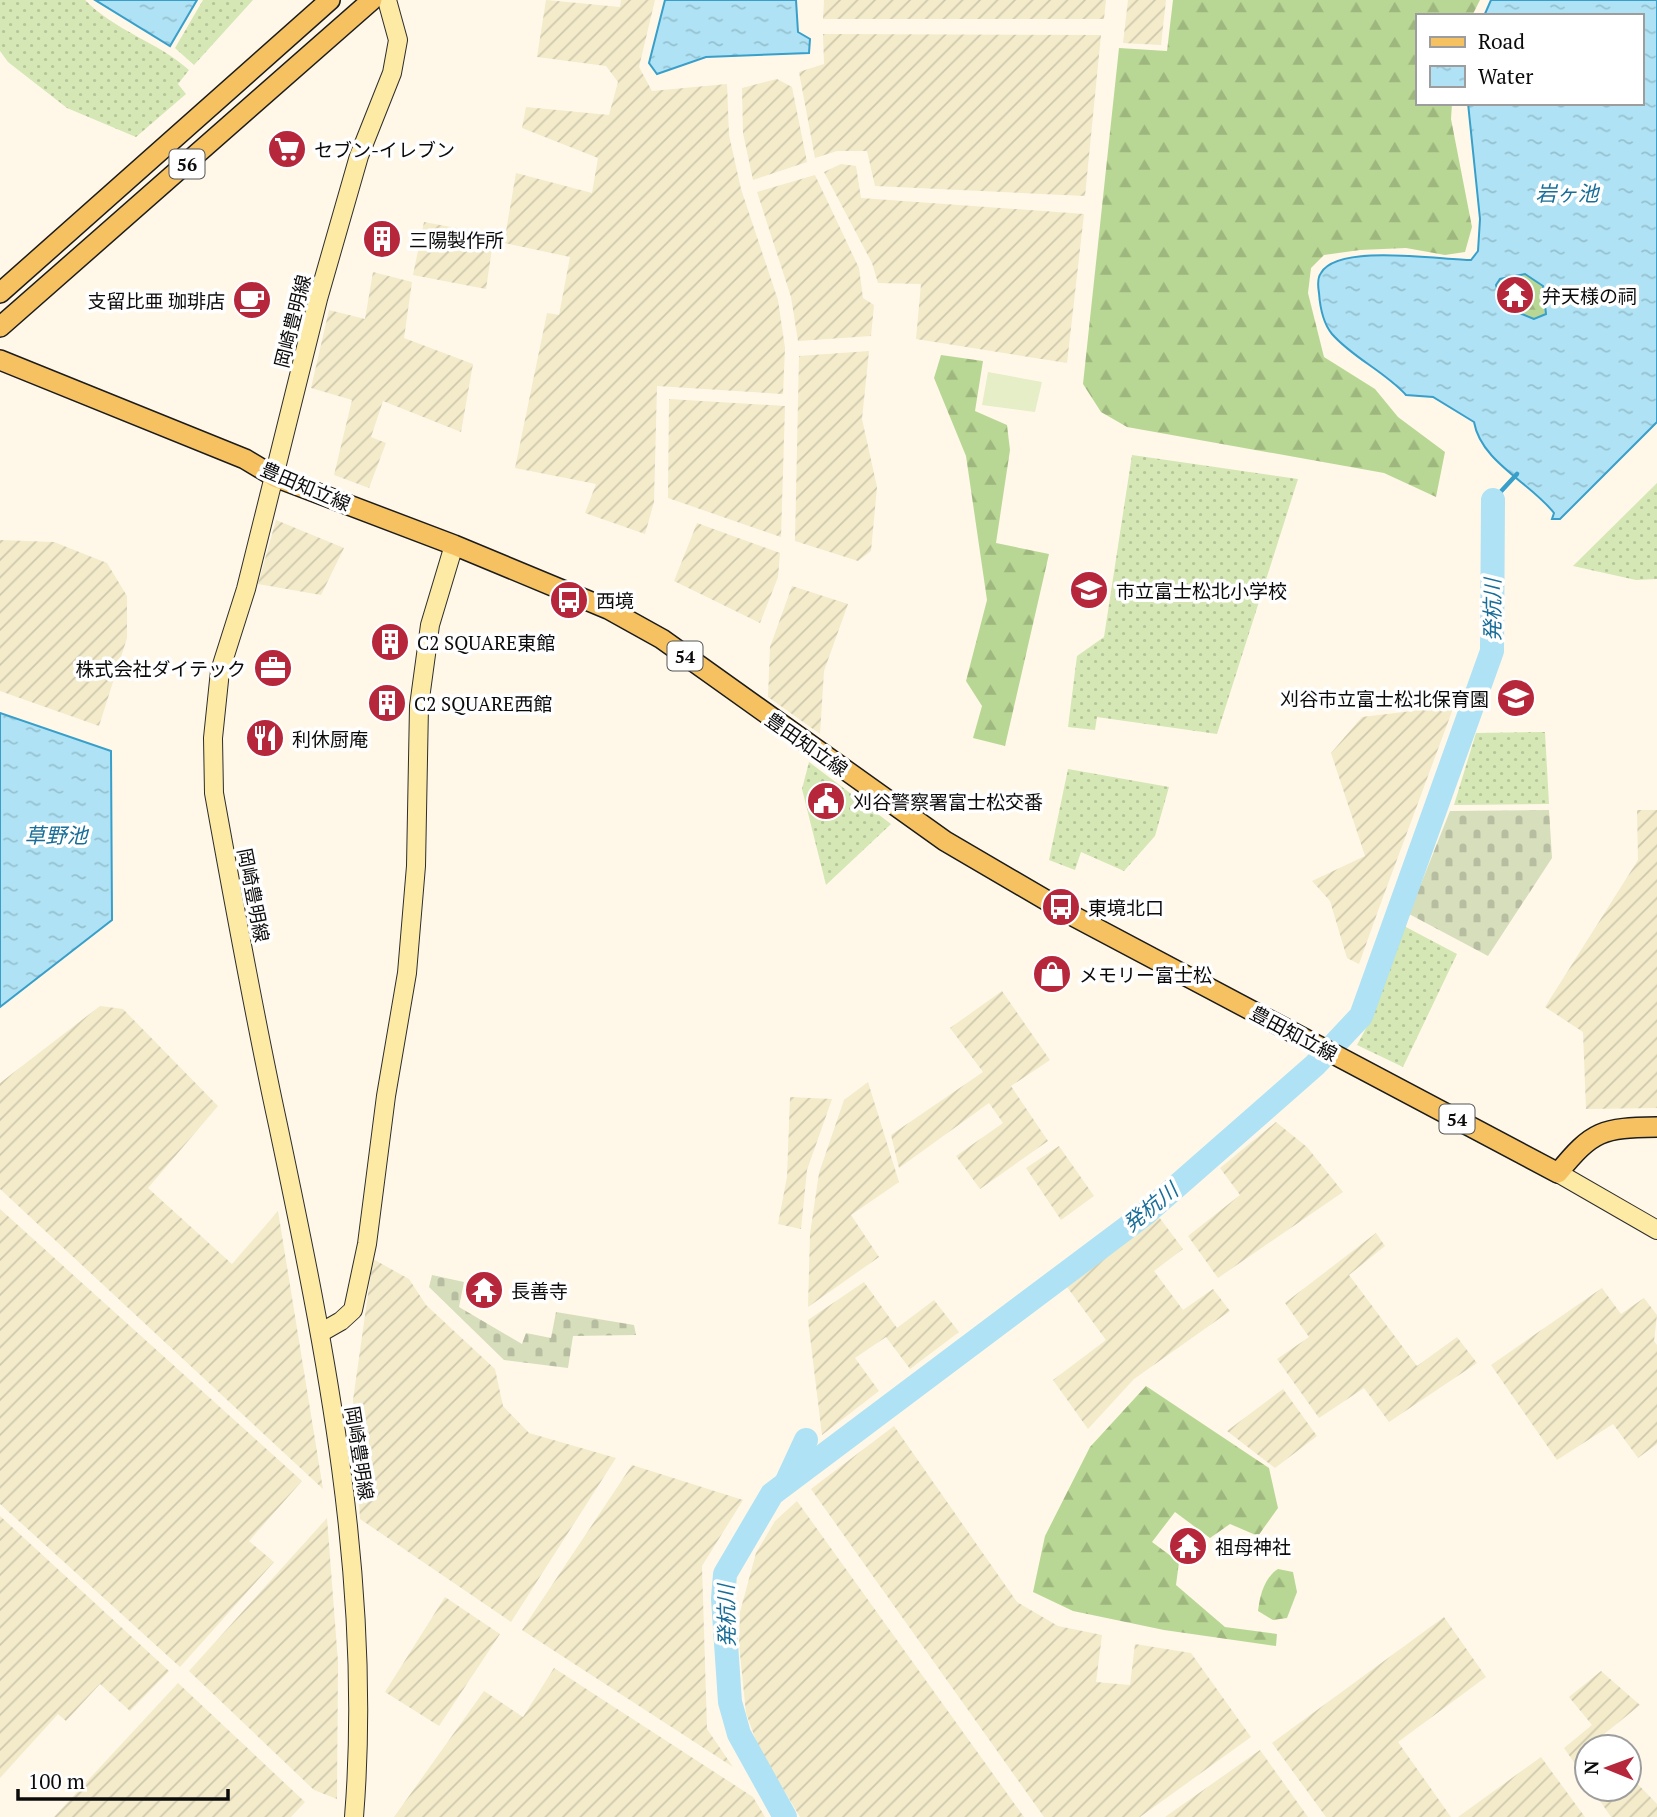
<svg xmlns="http://www.w3.org/2000/svg" width="1657" height="1817" viewBox="0 0 1657 1817" font-family="'PT Serif','Noto Sans JP',serif">
<style>
.farmland{fill:url(#farmland-furrows)}
.grass{fill:url(#grass-dots)}
.forest{fill:url(#forest-firs)}
.cemetery{fill:url(#cemetery-stones)}
.pitch{fill:#e5eec6}
.water{fill:url(#water-ripples);stroke:#389fca;stroke-width:2;fill-rule:evenodd}
.lines{fill:none;stroke-linecap:round;stroke-linejoin:round}
.stream{stroke:#389fca;stroke-width:4.5}
.river{stroke:#afe2f4;stroke-width:24}
.secondary-casing{stroke:#2d2d2d;stroke-width:20}
.primary-casing{stroke:#1c1c1c;stroke-width:22}
.secondary{stroke:#fdeaa5;stroke-width:18}
.primary{stroke:#f6c261;stroke-width:19}
.labels{text-anchor:middle;dominant-baseline:central;stroke-width:7;stroke-linejoin:round;paint-order:stroke}
.shield{fill:#fff;stroke:#545454;stroke-width:2}
.shield-label{font-size:18px;font-weight:bold;fill:#0b0b0b}
.poi-label{font-size:19px;fill:#0b0b0b;stroke:#fff;text-anchor:start}
.street-label{font-size:19px;fill:#0b0b0b;stroke:#fff}
.water-label{font-size:21px;font-style:italic;fill:#186e98;stroke:#fff}
</style>
<defs>
<pattern id="farmland-furrows" width="10" height="10" patternUnits="userSpaceOnUse" patternTransform="scale(1.75)"><rect width="10" height="10" fill="#f3ebca"/><path d="M-1 1l2-2M0 10L10 0M9 11l2-2" fill="none" stroke="#cfc8ac"/></pattern>
<pattern id="grass-dots" width="8" height="8" patternUnits="userSpaceOnUse" patternTransform="scale(1.75)"><rect width="8" height="8" fill="#d4e7b4"/><path d="M2 2h.1M6 6h.1" fill="none" stroke="#b5c599" stroke-width="1.8" stroke-linecap="round"/></pattern>
<pattern id="forest-firs" width="22" height="20" patternUnits="userSpaceOnUse" patternTransform="scale(1.75)"><rect width="22" height="20" fill="#b9d794"/><path d="M5 1l3.5 6h-7zM16 11l3.5 6h-7z" fill="#9eb77e"/></pattern>
<pattern id="cemetery-stones" width="16" height="16" patternUnits="userSpaceOnUse" patternTransform="scale(1.75)"><rect width="16" height="16" fill="#d7debc"/><path d="M2 7V4a2 2 0 0 1 4 0v3zM10 15v-3a2 2 0 0 1 4 0v3z" fill="#b7bda0"/></pattern>
<pattern id="water-ripples" width="26" height="14" patternUnits="userSpaceOnUse" patternTransform="scale(1.75)"><rect width="26" height="14" fill="#afe2f4"/><path d="M2 4q2-2 4 0t4 0M15 11q2-2 4 0t4 0" fill="none" stroke="#95c1d0"/></pattern>
</defs>
<rect width="100%" height="100%" fill="#fff8e9"/>
<g class="farmland">
<path d="M546 0 620 7 621 0H655L639 67 652 91 727 84 729 135 741 189 778 300 785 348 783 394 657 386 654 502 645 534 585 513 596 484 515 468 547 313 559 315 570 257 504 243 516 173 592 193 598 158 522 128 526 107 609 115 618 82 606 66 537 57Z"/>
<path d="M824 0H1106L1104 19H823Z"/>
<path d="M1128 0H1166L1161 45 1123 43Z"/>
<path d="M823 34 1101 35 1085 196 875 186 867 151H837L815 158 799 72 824 64Z"/>
<path d="M777 79 792 87 807 162 753 180 743 133 742 88Z"/>
<path d="M841 164 856 166 861 198 1084 214 1067 363 916 339 921 284 878 283 872 263 824 172Z"/>
<path d="M815 175 859 268 863 298 874 305 871 336 798 341 791 297 757 192Z"/>
<path d="M424 222 494 235 486 289 413 275Z"/>
<path d="M373 272 412 282 404 338 473 364 461 432 383 401 371 437 386 443 369 488 334 475 352 400 311 388 329 310 365 319Z"/>
<path d="M869 351 862 419 877 487 871 551 858 561 795 541 799 356Z"/>
<path d="M669 399 785 406 781 537 668 498Z"/>
<path d="M276 520 344 548 321 595 258 584Z"/>
<path d="M697 523 780 553 778 577 760 623 674 581Z"/>
<path d="M0 540 54 542 107 563 127 596V638L99 726 0 691Z"/>
<path d="M792 586 848 604 824 671 820 734 768 697 770 647Z"/>
<path d="M1454 706 1379 908 1359 964 1347 958 1330 901 1312 881 1365 856 1331 753 1362 717Z"/>
<path d="M1637 810H1657V1108L1586 1109 1583 1032 1545 1007 1638 860Z"/>
<path d="M1002 991 1050 1060 1011 1086 1048 1141 980 1189 956 1156 1003 1123 989 1103 899 1168 891 1135 983 1072 950 1028Z"/>
<path d="M100 1006 123 1009 218 1106 148 1188 232 1264 278 1211 323 1489 0 1189V1083Z"/>
<path d="M868 1082 899 1182 851 1215 879 1257 808 1307 810 1234 819 1173 844 1100Z"/>
<path d="M790 1097 832 1099 807 1170 801 1229 778 1224 787 1177Z"/>
<path d="M1276 1122 1307 1147 1343 1192 1218 1278 1188 1236 1240 1195 1220 1168Z"/>
<path d="M1059 1146 1094 1196 1061 1220 1026 1168Z"/>
<path d="M0 1209 302 1481 249 1541 274 1562 180 1667 0 1504Z"/>
<path d="M1159 1217 1183 1249 1154 1271 1183 1310 1213 1289 1230 1311 1134 1379 1088 1429 1053 1380 1106 1340 1067 1287Z"/>
<path d="M1376 1233 1385 1246 1349 1275 1417 1366 1457 1337 1477 1363 1389 1422 1364 1388 1319 1418 1277 1359 1309 1337 1285 1303Z"/>
<path d="M373 1259 409 1279 426 1305 495 1369 503 1406 529 1433 616 1458 511 1622 360 1519 353 1400Z"/>
<path d="M864 1282 897 1328 934 1300 959 1332 910 1369 886 1337 855 1358 879 1391 822 1435 808 1320Z"/>
<path d="M1602 1288 1621 1314 1644 1298 1657 1315 1654 1341 1657 1345V1444L1638 1458 1613 1424 1557 1460 1491 1365Z"/>
<path d="M1283 1389 1317 1436 1275 1468 1227 1431Z"/>
<path d="M894 1426 1017 1602 1058 1626 1102 1635 1096 1682 1130 1685 1135 1644 1191 1653 1251 1737 1140 1817H1044L811 1489Z"/>
<path d="M632 1465 743 1500 702 1566 707 1729 733 1767 522 1630Z"/>
<path d="M797 1501 1024 1817H800L759 1749 746 1713 739 1644 740 1612 756 1553 775 1521Z"/>
<path d="M0 1516 169 1671 130 1711 100 1684 66 1721 58 1714 0 1778Z"/>
<path d="M327 1518 338 1662 337 1799 314 1790 189 1671Z"/>
<path d="M445 1597 500 1634 439 1726 385 1692Z"/>
<path d="M1444 1617 1486 1677 1398 1742 1451 1817H1326L1272 1743Z"/>
<path d="M554 1668 753 1797 765 1817H394L484 1691 523 1717Z"/>
<path d="M1601 1671 1640 1705 1598 1739 1604 1747H1587V1781L1564 1748 1592 1725 1569 1697Z"/>
<path d="M178 1683 305 1802 291 1817H54Z"/>
<path d="M1260 1750 1308 1817H1165Z"/>
<path d="M1541 1757 1585 1817H1458Z"/>
<path d="M1629 1775 1657 1804V1817H1611L1592 1789H1629Z"/>
</g>
<g class="grass">
<path d="M0 0H85C115 31 158 42 189 70L178 84 186 94 136 137 67 108 8 62 0 51Z"/>
<path d="M203 0H253L194 65 175 48Z"/>
<path d="M1132 455 1298 479 1217 734 1097 717 1095 730 1068 727 1077 656 1104 637Z"/>
<path d="M1657 483V579L1636 580 1573 566Z"/>
<path d="M1545 732 1549 804 1454 805 1476 733Z"/>
<path d="M809 762 891 824 826 885 802 789Z"/>
<path d="M1068 769 1169 787 1155 836 1124 871 1081 852 1075 870 1049 860Z"/>
<path d="M1404 926 1457 954 1403 1067 1357 1045 1370 1021Z"/>
</g>
<g class="forest">
<path d="M1173 0H1480L1472 16H1417V103H1452L1451 119 1472 227 1465 252 1445 255 1406 248 1360 250 1324 255 1311 268 1308 293 1324 357 1375 389 1398 417 1445 452 1436 497 1384 473 1127 427 1101 412 1083 384 1119 48 1167 51Z"/>
<path d="M1525 273 1543 286 1546 314 1534 319C1515 312 1500 306 1496 285L1500 279Z"/>
<path d="M941 355 983 361 975 411 1007 425 1010 450 996 543 1049 554 1005 746 973 738 982 706 966 681 987 600 966 456 934 378Z"/>
<path d="M1146 1386 1269 1468 1278 1508 1258 1536 1230 1524 1210 1538 1175 1512 1152 1542 1179 1562 1176 1585 1225 1627 1277 1634 1276 1646 1164 1630 1073 1611 1033 1592 1045 1536 1090 1447Z"/>
<path d="M1278 1569 1293 1572 1297 1592 1287 1618 1273 1620 1258 1611C1260 1595 1264 1578 1278 1569Z"/>
</g>
<g class="cemetery">
<path d="M1549 810 1552 858 1488 956 1409 914 1450 811Z"/>
<path d="M432 1275 464 1282 459 1307 522 1344 526 1333 551 1338 556 1312 634 1325 636 1335 573 1336 568 1368 504 1360 429 1287Z"/>
</g>
<path class="pitch" d="M988 372 1042 382 1035 412 982 405Z"/>
<g class="water">
<path d="M95 0H197L170 46Z"/>
<path d="M665 0H796L798 32 810 39 809 53 706 57 657 74 649 63Z"/>
<path d="M1491 0H1657V422L1560 519H1552L1554 513C1531 483 1481 462 1474 422L1433 397 1406 395C1384 371 1353 358 1332 334 1323 323 1320 307 1319 293 1318 287 1317 278 1321 273 1338 243 1441 260 1471 260L1478 251 1480 219 1468 103H1641V16H1484ZM1525 274 1543 286 1546 314 1534 319C1516 312 1500 306 1496 285L1500 279Z"/>
<path d="M0 713 111 751 112 920 0 1007Z"/>
</g>
<g class="lines">
<path class="stream" d="M1493 500 1517 474"/>
<g class="river">
<path d="M787 1481 806 1440"/>
<path d="M785 1817 739 1734 730 1702 723 1599 725 1574 772 1494 1145 1214 1315 1065 1361 1016 1492 651 1493 500"/>
</g>
<defs>
<g id="secondary">
<path d="M1558 1173 1657 1230"/>
<path d="M320 1333 341 1321 353 1310 367 1244 386 1096 407 973 416 866 419 706 430 625 454 545"/>
<path d="M354 1817C373 1584 326 1352 278 1125 254 1015 234 904 214 793L213 738 220 671 246 589 318 299 359 156 392 73 398 40 387 0"/>
</g>
<g id="primary">
<path d="M0 293 330 0"/>
<path d="M0 327 372 0"/>
<path d="M0 360 245 459 275 477 454 545 608 609 662 639 945 841 1075 917 1558 1173C1593 1130 1602 1128 1657 1127"/>
</g>
</defs>
<use href="#secondary" class="secondary-casing"/>
<use href="#primary" class="primary-casing"/>
<use href="#secondary" class="secondary"/>
<use href="#primary" class="primary"/>
</g>
<defs>
<symbol id="supermarket-disc" viewBox="-11 -11 22 22"><circle r="9.5" fill="#b6273c" stroke="#fff"/><path d="M-6-5.5h2.5l.6 2H6L4.5 2H-2.5L-4.4-4H-6ZM-1.5 3.2a1.3 1.3 0 1 0 .1 0ZM3 3.2a1.3 1.3 0 1 0 .1 0Z" fill="#fff"/></symbol>
<symbol id="building-disc" viewBox="-11 -11 22 22"><circle r="9.5" fill="#b6273c" stroke="#fff"/><path d="M-4-6H4V6H1V3H-1V6H-4ZM-2.5-4.3h1.7v1.8h-1.7ZM.8-4.3h1.7v1.8H.8ZM-2.5-1h1.7V.8h-1.7ZM.8-1h1.7V.8H.8Z" fill="#fff"/></symbol>
<symbol id="temple-disc" viewBox="-11 -11 22 22"><circle r="9.5" fill="#b6273c" stroke="#fff"/><path d="M0-6L5-2H3V0L6.5 2.5H4V6H1.5V3h-3V6H-4V2.5H-6.5L-3 0V-2H-5Z" fill="#fff"/></symbol>
<symbol id="cafe-disc" viewBox="-11 -11 22 22"><circle r="9.5" fill="#b6273c" stroke="#fff"/><path d="M-5.5-4.5H6V0H3Q3 3.5 0 3.5H-2.5Q-5.5 3.5-5.5 0ZM3-3.2v2h1.7v-2ZM-6 4.5H4V6H-6Z" fill="#fff"/></symbol>
<symbol id="school-disc" viewBox="-11 -11 22 22"><circle r="9.5" fill="#b6273c" stroke="#fff"/><path d="M0-5L7-2L0 1L-7-2ZM-4 1L0 2.5L4 1V4Q0 6-4 4Z" fill="#fff"/></symbol>
<symbol id="bus-disc" viewBox="-11 -11 22 22"><circle r="9.5" fill="#b6273c" stroke="#fff"/><path d="M-5-6H5V4H4V6H2V4H-2V6H-4V4H-5ZM-3.5-4V0h7V-4ZM-3.5 1.2v1.5H-2V1.2ZM2 1.2v1.5H3.5V1.2Z" fill="#fff"/></symbol>
<symbol id="office-disc" viewBox="-11 -11 22 22"><circle r="9.5" fill="#b6273c" stroke="#fff"/><path d="M-6-3h4V-5.5h4V-3h4V5H-6ZM-1-4.5V-3h2v-1.5ZM-6 0V1H6V0Z" fill="#fff"/></symbol>
<symbol id="restaurant-disc" viewBox="-11 -11 22 22"><circle r="9.5" fill="#b6273c" stroke="#fff"/><path d="M-5-6h1v4h1v-4h1v4h1v-4h1v5L-1.5 .5V6h-2V.5L-5-1ZM5-6V6H3V1.5H1.5Q1.5-4 5-6Z" fill="#fff"/></symbol>
<symbol id="civic-disc" viewBox="-11 -11 22 22"><circle r="9.5" fill="#b6273c" stroke="#fff"/><path d="M-.6-6.5H3V-4.5H.6V-3L4-1V1h2V6H-6V1h2V-1L-.6-3ZM-1.2 2.5V6h2.4V2.5Z" fill="#fff"/></symbol>
<symbol id="shop-disc" viewBox="-11 -11 22 22"><circle r="9.5" fill="#b6273c" stroke="#fff"/><path d="M-5-2.5h2.3a2.7 3.5 0 0 1 5.4 0H5L5.5 6h-11ZM-1.5-2.5h3a1.5 2.3 0 0 0-3 0Z" fill="#fff"/></symbol>
</defs>
<g fill-rule="evenodd">
<use href="#supermarket-disc" x="265" y="127" width="44" height="44"/>
<use href="#building-disc" x="360" y="217" width="44" height="44"/>
<use href="#temple-disc" x="1493" y="273" width="44" height="44"/>
<use href="#cafe-disc" x="230" y="278" width="44" height="44"/>
<use href="#school-disc" x="1067" y="568" width="44" height="44"/>
<use href="#bus-disc" x="547" y="578" width="44" height="44"/>
<use href="#building-disc" x="368" y="620" width="44" height="44"/>
<use href="#office-disc" x="251" y="646" width="44" height="44"/>
<use href="#school-disc" x="1494" y="676" width="44" height="44"/>
<use href="#building-disc" x="365" y="681" width="44" height="44"/>
<use href="#restaurant-disc" x="243" y="716" width="44" height="44"/>
<use href="#civic-disc" x="804" y="779" width="44" height="44"/>
<use href="#bus-disc" x="1039" y="885" width="44" height="44"/>
<use href="#shop-disc" x="1030" y="952" width="44" height="44"/>
<use href="#temple-disc" x="462" y="1268" width="44" height="44"/>
<use href="#temple-disc" x="1166" y="1524" width="44" height="44"/>
</g>
<g class="labels">
<g class="shield">
<rect x="169.5" y="149.5" width="35" height="29" rx="5"/>
<rect x="667.5" y="641.5" width="35" height="29" rx="5"/>
<rect x="1439.5" y="1104.5" width="35" height="29" rx="5"/>
</g>
<g class="shield-label">
<text x="187" y="164">56</text>
<text x="685" y="656">54</text>
<text x="1457" y="1119">54</text>
</g>
<g class="poi-label">
<text x="314" y="149">セブン-イレブン</text>
<text x="409" y="239">三陽製作所</text>
<text x="1542" y="295">弁天様の祠</text>
<text x="225" y="300" text-anchor="end">支留比亜 珈琲店</text>
<text x="1116" y="590">市立富士松北小学校</text>
<text x="596" y="600">西境</text>
<text x="417" y="642">C2 SQUARE東館</text>
<text x="246" y="668" text-anchor="end">株式会社ダイテック</text>
<text x="1489" y="698" text-anchor="end">刈谷市立富士松北保育園</text>
<text x="414" y="703">C2 SQUARE西館</text>
<text x="292" y="738">利休厨庵</text>
<text x="853" y="801">刈谷警察署富士松交番</text>
<text x="1088" y="907">東境北口</text>
<text x="1079" y="974">メモリー富士松</text>
<text x="511" y="1290">長善寺</text>
<text x="1215" y="1546">祖母神社</text>
</g>
<g class="street-label">
<text transform="translate(292 321) rotate(-76)">岡崎豊明線</text>
<text transform="translate(306 486) rotate(23)">豊田知立線</text>
<text transform="translate(807 744) rotate(35)">豊田知立線</text>
<text transform="translate(254 895) rotate(79)">岡崎豊明線</text>
<text transform="translate(1294 1033) rotate(28)">豊田知立線</text>
<text transform="translate(360 1453) rotate(81)">岡崎豊明線</text>
</g>
<g class="water-label">
<text x="1567" y="193">岩ヶ池</text>
<text transform="translate(1492 610) rotate(-90)">発杭川</text>
<text x="56" y="835">草野池</text>
<text transform="translate(1150 1207) rotate(-39)">発杭川</text>
<text transform="translate(726 1616) rotate(-91)">発杭川</text>
</g>
</g>
<rect x="1416" y="14" width="228" height="91" fill="#ffffff" stroke="#9d9d9d" stroke-width="2"/>
<rect x="1430" y="37" width="35" height="10" fill="#f6c261" stroke="#9d9d9d" stroke-width="2"/>
<text x="1478" y="49" font-size="21" fill="#0b0b0b">Road</text>
<rect x="1430" y="66" width="35" height="21" fill="url(#water-ripples)" stroke="#9d9d9d" stroke-width="2"/>
<text x="1478" y="84" font-size="21" fill="#0b0b0b">Water</text>
<g transform="translate(1608 1768) rotate(271)"><circle r="33" fill="#ffffff" stroke="#9d9d9d" stroke-width="2"/>
<path d="M0-5L12 26L0 18L-12 26Z" fill="#b6273c"/>
<text y="-10" font-size="19" font-weight="bold" text-anchor="middle" fill="#0b0b0b">N</text>
</g>
<path d="M18 1789v10h210v-10" fill="none" stroke="#0b0b0b" stroke-width="3.5"/>
<text x="28" y="1789" font-size="21" fill="#0b0b0b" stroke="#ffffff" stroke-width="5" paint-order="stroke">100 m</text>
</svg>
